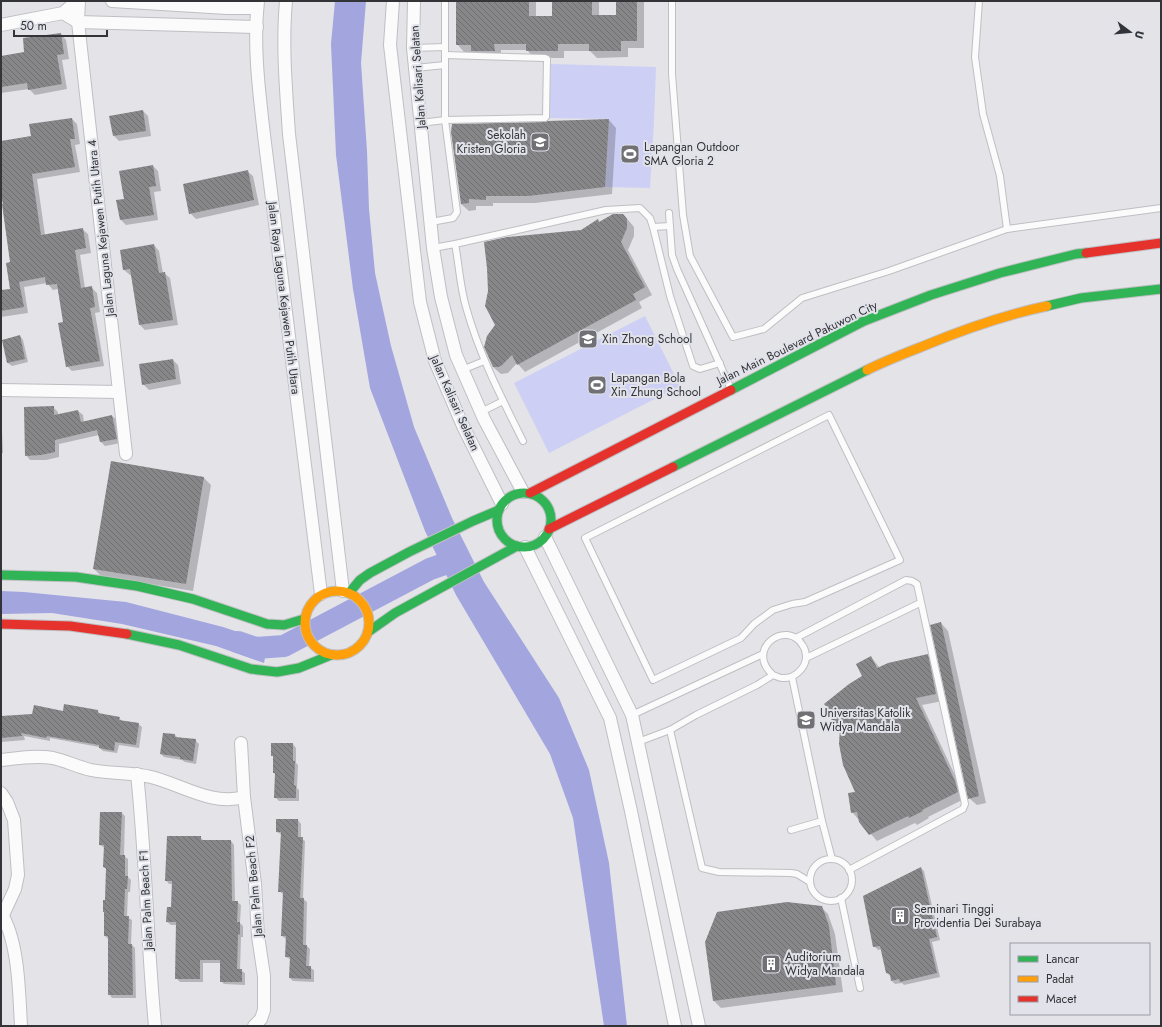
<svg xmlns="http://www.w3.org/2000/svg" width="1162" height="1027" viewBox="0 0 1162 1027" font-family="Jost,sans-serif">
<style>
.pitch{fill:#cdd0f4}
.water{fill:#a3a5df}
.shadow{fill:#0003}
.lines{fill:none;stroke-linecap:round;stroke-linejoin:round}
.river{stroke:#a3a5df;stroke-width:22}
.building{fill:url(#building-back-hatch)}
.lane-casing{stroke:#bfbfc3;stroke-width:8}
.street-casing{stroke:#bfbfc3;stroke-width:14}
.fast-casing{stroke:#bfbfc3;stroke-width:11}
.slow-casing{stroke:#bfbfc3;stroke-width:11}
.jam-casing{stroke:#bfbfc3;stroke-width:11}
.lane{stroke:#fbfbfc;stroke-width:6}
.street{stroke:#fbfbfc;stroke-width:12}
.fast{stroke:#30b455;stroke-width:9}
.slow{stroke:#ff9f0a;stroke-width:9}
.jam{stroke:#e5322d;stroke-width:9}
.labels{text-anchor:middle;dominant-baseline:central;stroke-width:4;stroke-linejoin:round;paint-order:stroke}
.street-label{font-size:12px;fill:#333437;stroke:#e1e2ea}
.poi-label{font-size:12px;fill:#333437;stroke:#e1e2ea;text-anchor:start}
</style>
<defs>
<pattern id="building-back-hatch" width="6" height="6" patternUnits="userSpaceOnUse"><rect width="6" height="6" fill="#87878a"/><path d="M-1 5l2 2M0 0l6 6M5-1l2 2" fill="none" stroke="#6f6f72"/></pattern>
</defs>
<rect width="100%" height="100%" fill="#e3e3e8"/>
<g class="pitch">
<path d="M551 64 656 67 654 121 650 188 605 187 609 119 549 118Z"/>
<path d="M645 316 680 386 549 453 514 383Z"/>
</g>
<g class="water">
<path d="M335 1H366L361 63 367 151 369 209 375 273 391 346 414 427 452 518 484 582 559 698 589 770 609 863 627 1026H604L573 818 550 754 456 595 425 531 370 388 353 289 336 155 331 44Z"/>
<path d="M1 591 24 592 126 602 223 627 268 642 264 663 216 646 122 624 52 613 1 614Z"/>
</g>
<g class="shadow">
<path d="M457 1H536V17H553V1H599V16H617V1H644V48H628V57L597 58 590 51H564V58H534L527 50H501V58H479L472 52H464L457 44Z"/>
<path d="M61 34 66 40 69 59 62 60 67 89 35 95 29 89 1 93V57L26 53Z"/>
<path d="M143 111 148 116 151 136 119 141 114 136Z"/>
<path d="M72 119 77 124 80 144 75 145 80 172 37 179 45 235 82 229 88 234 91 253 80 255 85 288 91 287 97 293 100 312 95 313 104 366 72 371 67 366 64 323 58 289 53 290 47 283 24 287 28 313 1 317V291L11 290V263L1 191V142L32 137Z"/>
<path d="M609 120 616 128 612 194 535 203H493V206H476V210L469 211 461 204 549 122Z"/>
<path d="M153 166 158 171 161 191 154 192 158 220 126 225 121 220 118 201 125 200Z"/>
<path d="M247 171 253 176 259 205 196 219 190 213Z"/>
<path d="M613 215H624L634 227V236L628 250 652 295 639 302 642 308 525 372 517 363 508 373 501 374 493 367 581 231 600 223Z"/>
<path d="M154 245 159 251 163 273H164L170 278 178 325 145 330 140 325 132 275H130L124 270 121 251Z"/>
<path d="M20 336 23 340 28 362 12 366 8 363Z"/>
<path d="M173 360 178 365 181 384 149 390 143 384Z"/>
<path d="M53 407 58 412V415L78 411 83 415 84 422 112 416 117 420 121 443 105 446 101 442 99 435 59 444V457L46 460H30L26 455Z"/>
<path d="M1 410 3 453H1Z"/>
<path d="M203 477 211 485 193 591 101 576 94 569Z"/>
<path d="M941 623 948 631 986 803 977 805 969 798Z"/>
<path d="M927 655 935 662 943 701 922 705 962 790 964 799 928 817 929 818 917 825 915 823 877 841 852 812 857 793 864 676 871 657 880 668Z"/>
<path d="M98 711 101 715 119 718 122 721 138 724 142 727 139 748 119 745 117 753 103 751 99 747 50 738V741L24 736 25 740 1 742V718L64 712Z"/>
<path d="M175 735 178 738 195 740 199 744 196 764 185 762 182 760 164 757 161 754Z"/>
<path d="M293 744 296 748V763L298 765 297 788 299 790V801H279L275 797 276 775 274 773V757L272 755Z"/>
<path d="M122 813 125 816 124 856 128 859V877L131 880 130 892H128L127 917 132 920 131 944 135 948 136 998H112L109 994V940L105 936V914L104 912V901H106L107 870 104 867 105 848 100 845Z"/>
<path d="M298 820 301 824V838L305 841 303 899 307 902 306 945 310 949 309 967 314 970V982L293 981 290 978 291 960 286 957V939L282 936 284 895 279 891 282 835 277 832Z"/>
<path d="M200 837 204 841H231L234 845 235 902H237L241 905 240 923 243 926V937H241L240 970 245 973V985L224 984 221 981V963H203V982H180L176 978 177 925H171L167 922 172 908 173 884H169L166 880Z"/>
<path d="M921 868 924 871 940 940 932 942 940 977 904 985 902 983 895 984 892 981 891 977 887 973 882 949 878 950 874 946Z"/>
<path d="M821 907 828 914 835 934 843 992 721 1008 714 1001 706 942Z"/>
</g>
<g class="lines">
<path class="river" d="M238 642 256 648 284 646 430 569 453 561"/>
</g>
<g class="building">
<path d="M456 1H529V16H552V1H592V15H616V1H637V41H621V51H589V44H558V51H526V44H494L495 51H471V45H456Z"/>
<path d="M61 33 64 54 57 55 62 84 28 90 27 83 1 87V56L24 52 23 38Z"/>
<path d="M143 110 146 131 113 136 109 116Z"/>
<path d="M72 118 75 139H70L75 167 32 174 41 235 83 228 86 248 75 250 81 288 92 286 95 307 90 308 100 361 66 367 58 323 63 322 57 284 46 285 45 277 19 282 24 307 1 311V290L10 289 6 263 10 262 2 204H3L1 194V141L31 136 29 124Z"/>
<path d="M609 119 605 187 528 196H486V200L469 199V203L461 204 451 132 452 124 545 122 548 121Z"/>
<path d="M153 165 156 186 149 187 154 215 120 220 116 200 124 199 119 171Z"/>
<path d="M248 170 254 200 189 214 183 184Z"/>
<path d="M613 214H623L627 219V228L621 242 645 287 633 294 636 300 517 365 512 355 501 366 498 367H493L484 347 487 336 495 325 485 306 488 291 487 268 484 242 507 237 581 230 598 219 599 222Z"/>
<path d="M154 244 159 273 165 272 173 320 139 325 130 269 123 270 120 250Z"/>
<path d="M20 335 25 359 7 363 2 340Z"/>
<path d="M173 359 176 379 142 385 139 364Z"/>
<path d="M54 406V415L78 410 81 422 112 415 117 439 100 442 97 430 55 440V452L41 455 25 456 24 407Z"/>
<path d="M111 461 204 477 186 584 93 569Z"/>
<path d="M941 622 979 796 968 799 930 625Z"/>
<path d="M928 654 936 694 916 698 955 781 958 792 922 810 923 811 909 818 908 816 869 835 859 822 857 812 851 813 848 793 855 792 843 765 839 744 840 728 826 714 830 710 824 704 849 684 862 676 856 664 871 656 877 668 888 663Z"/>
<path d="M64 704 98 710V713L120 717 119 720 139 723 136 745 115 742 114 751 99 748V745L47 736 46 738 21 733 22 736 1 738V716L32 714 34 705 63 711Z"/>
<path d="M163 733 175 734V737L196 739 193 761 180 759V757L160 754Z"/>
<path d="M271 743H293V761H295L294 785 296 786V798H274L275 773H273V756H271Z"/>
<path d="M100 812H122L120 855H125V876H128L127 889H125L124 916H129L128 944H132L133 995H108V936H104V912H103V900H105L106 868 103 867 104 845H99Z"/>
<path d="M276 819H298V837H303L300 898H304L303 945H307L306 966H311V979L289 978 290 957H285L286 936H281L283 892H278L281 832H276Z"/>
<path d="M167 836H201V840H231L232 901H238L237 922H240V935L238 934 237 969H242V982H220V960H200V979H175L176 922H166L167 907H171L172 881H165Z"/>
<path d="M921 867 937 937 929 939 937 973 900 982 899 979 891 981 890 974 886 973 880 946 873 947 863 896Z"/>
<path d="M787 902 822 906 829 926 836 985 713 1001 705 942 717 912Z"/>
</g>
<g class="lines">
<defs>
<g id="lane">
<path d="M672 1V74L683 215 690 256 733 337 764 329 802 298 889 271 1007 229 1161 208"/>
<path d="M979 1 975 57 983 114 1000 176 1007 229"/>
<path d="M413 48 445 47"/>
<path d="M415 68 445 65"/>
<path d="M420 123 445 120 545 118 546 117 547 59 545 58 445 55"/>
<path d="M669 213 672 255 677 269 731 389"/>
<path d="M431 222 453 218 457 212 445 120V1"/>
<path d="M653 227 670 226"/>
<path d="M433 248 455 244"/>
<path d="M462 370 484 361"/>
<path d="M481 412 503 401"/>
<path d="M829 415 900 560 805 602 792 604 773 610 754 624 741 638 653 680 585 538Z"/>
<path d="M523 441C501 397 479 354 466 307 460 287 459 264 455 244L606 210 640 208 650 218 653 227 670 296 693 366 700 369 720 363"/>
<path d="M796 638 906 580 912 581 917 584 965 804 963 809 849 870"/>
<path d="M806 658 920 603"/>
<path d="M792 677 822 821 832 859"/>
<path d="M632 715 763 654"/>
<path d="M670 730 702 868 719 872 791 873 797 874 810 882"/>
<path d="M638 742 670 730 696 715 757 685 773 675C776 676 780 678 782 678 794 679 805 669 806 658 806 654 805 649 803 646 787 618 744 649 773 675"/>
<path d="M791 830 822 821"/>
<circle cx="831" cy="880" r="21"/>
<path d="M841 898 860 988"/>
</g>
<g id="street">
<path d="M79 1 78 22 126 454"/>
<path d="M112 1 227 8H257"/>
<path d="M258 1C253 45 259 91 264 135L321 594"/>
<path d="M286 1C282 45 286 89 289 134L343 591"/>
<path d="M393 1 390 45 420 302 435 361 463 426 502 504"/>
<path d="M414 1 413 48 433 248 441 297 456 355 484 419 523 492"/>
<path d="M63 13 78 22 257 27"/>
<path d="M1 25 63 13 77 1"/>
<path d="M1 390 119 392"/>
<path d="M545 537 632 715 699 1026"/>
<path d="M525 547 610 718 631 811 675 1026"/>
<path d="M241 743 244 797 255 884 258 936 264 976V1010L261 1019 254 1026"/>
<path d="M1 760C18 758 36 755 53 758 66 761 78 767 91 770 110 774 131 772 151 777 183 785 211 806 244 797"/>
<path d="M137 774C146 858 147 942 155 1026"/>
<path d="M1 793 7 802 14 820 18 875 15 889 3 915"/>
<path d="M1 913C19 942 19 993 21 1026"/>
</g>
<g id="fast">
<path d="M1047 306 1081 298 1161 289"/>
<path d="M731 390 864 321 931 295 1000 273 1076 254 1086 253"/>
<path d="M673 467 867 370"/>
<circle cx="524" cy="520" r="27"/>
<path d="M1 575 76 577 137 586 193 599 267 624 284 625 304 619"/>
<path d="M349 593 360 580 370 573 409 552 473 521 499 510"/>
<path d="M368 632 395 613 517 546"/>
<path d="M127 634 179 645 251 669 277 672 299 668 331 655"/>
</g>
<g id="slow">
<path d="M867 370C885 361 903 354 921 347 962 330 1004 315 1047 306"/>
<circle cx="337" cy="623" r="32"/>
</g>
<g id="jam">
<path d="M1086 253 1161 243"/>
<path d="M530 493 731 390"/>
<path d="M549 529 673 467"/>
<path d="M1 624 70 626 127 634"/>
</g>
</defs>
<use href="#lane" class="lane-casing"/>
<use href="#street" class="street-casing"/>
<use href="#fast" class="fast-casing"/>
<use href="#slow" class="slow-casing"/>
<use href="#jam" class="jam-casing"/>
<use href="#lane" class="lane"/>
<use href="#street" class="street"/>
<use href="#fast" class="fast"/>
<use href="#slow" class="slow"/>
<use href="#jam" class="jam"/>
</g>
<defs>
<symbol id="school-square" viewBox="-11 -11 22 22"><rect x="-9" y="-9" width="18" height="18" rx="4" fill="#717175" stroke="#e1e2ea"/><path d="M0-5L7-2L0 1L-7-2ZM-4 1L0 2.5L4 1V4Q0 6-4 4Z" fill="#fff"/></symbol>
<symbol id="stadium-square" viewBox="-11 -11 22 22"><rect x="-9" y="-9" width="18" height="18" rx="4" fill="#717175" stroke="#e1e2ea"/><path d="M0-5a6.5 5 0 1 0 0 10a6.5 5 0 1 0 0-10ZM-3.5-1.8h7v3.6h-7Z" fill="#fff"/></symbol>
<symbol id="university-square" viewBox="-11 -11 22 22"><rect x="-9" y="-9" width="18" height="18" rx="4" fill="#717175" stroke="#e1e2ea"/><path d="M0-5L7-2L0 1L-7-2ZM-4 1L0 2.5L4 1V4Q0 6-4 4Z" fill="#fff"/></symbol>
<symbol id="building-square" viewBox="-11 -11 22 22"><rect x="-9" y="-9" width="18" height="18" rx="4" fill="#717175" stroke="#e1e2ea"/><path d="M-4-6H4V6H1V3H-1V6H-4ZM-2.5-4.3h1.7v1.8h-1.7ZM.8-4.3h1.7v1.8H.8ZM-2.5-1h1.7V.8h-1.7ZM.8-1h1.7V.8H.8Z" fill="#fff"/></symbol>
</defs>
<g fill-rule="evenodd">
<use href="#school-square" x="529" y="131" width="22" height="22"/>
<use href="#stadium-square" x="619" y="143" width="22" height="22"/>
<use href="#school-square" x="577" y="328" width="22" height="22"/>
<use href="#stadium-square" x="586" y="374" width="22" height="22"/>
<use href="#university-square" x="795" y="709" width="22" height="22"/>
<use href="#building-square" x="889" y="905" width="22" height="22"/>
<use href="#building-square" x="760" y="953" width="22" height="22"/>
</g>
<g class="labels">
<g class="street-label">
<text transform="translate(418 77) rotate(-94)">Jalan Kalisari Selatan</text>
<text transform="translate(101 228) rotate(-96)">Jalan Laguna Kejawen Putih Utara 4</text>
<text transform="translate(284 298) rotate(83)">Jalan Raya Laguna Kejawen Putih Utara</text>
<text transform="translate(797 343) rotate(-26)">Jalan Main Boulevard Pakuwon City</text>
<text transform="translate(455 403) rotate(66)">Jalan Kalisari Selatan</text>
<text transform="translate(254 886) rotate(-95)">Jalan Palm Beach F2</text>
<text transform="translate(146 900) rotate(-93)">Jalan Palm Beach F1</text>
</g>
<g class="poi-label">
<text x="526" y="135" text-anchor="end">Sekolah<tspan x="526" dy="14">Kristen Gloria</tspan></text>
<text x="644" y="147">Lapangan Outdoor<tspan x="644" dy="14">SMA Gloria 2</tspan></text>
<text x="602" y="339">Xin Zhong School</text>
<text x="611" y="378">Lapangan Bola<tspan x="611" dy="14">Xin Zhung School</tspan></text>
<text x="820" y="713">Universitas Katolik<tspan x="820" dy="14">Widya Mandala</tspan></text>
<text x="914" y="909">Seminari Tinggi<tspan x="914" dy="14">Providentia Dei Surabaya</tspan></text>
<text x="785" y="957">Auditorium<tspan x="785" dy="14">Widya Mandala</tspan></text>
</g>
</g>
<rect width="1162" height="1027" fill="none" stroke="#333437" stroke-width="4"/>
<rect x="1010" y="943" width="140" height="72" fill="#e1e2ea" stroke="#9b9ca2"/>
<rect x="1018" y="956" width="20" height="6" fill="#30b455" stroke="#9b9ca2"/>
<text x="1046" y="963" font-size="12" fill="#333437">Lancar</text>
<rect x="1018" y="976" width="20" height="6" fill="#ff9f0a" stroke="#9b9ca2"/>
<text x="1046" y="983" font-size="12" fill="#333437">Padat</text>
<rect x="1018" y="996" width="20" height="6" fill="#e5322d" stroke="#9b9ca2"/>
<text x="1046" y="1003" font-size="12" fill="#333437">Macet</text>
<g transform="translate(1130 32) rotate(106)" stroke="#e1e2ea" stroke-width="3" paint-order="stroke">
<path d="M0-3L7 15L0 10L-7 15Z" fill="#333437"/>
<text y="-6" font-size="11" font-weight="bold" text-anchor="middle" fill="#333437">U</text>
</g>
<path d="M14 30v6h93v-6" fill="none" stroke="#333437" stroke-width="2"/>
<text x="20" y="30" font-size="12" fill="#333437" stroke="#e1e2ea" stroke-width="3" paint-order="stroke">50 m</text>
</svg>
